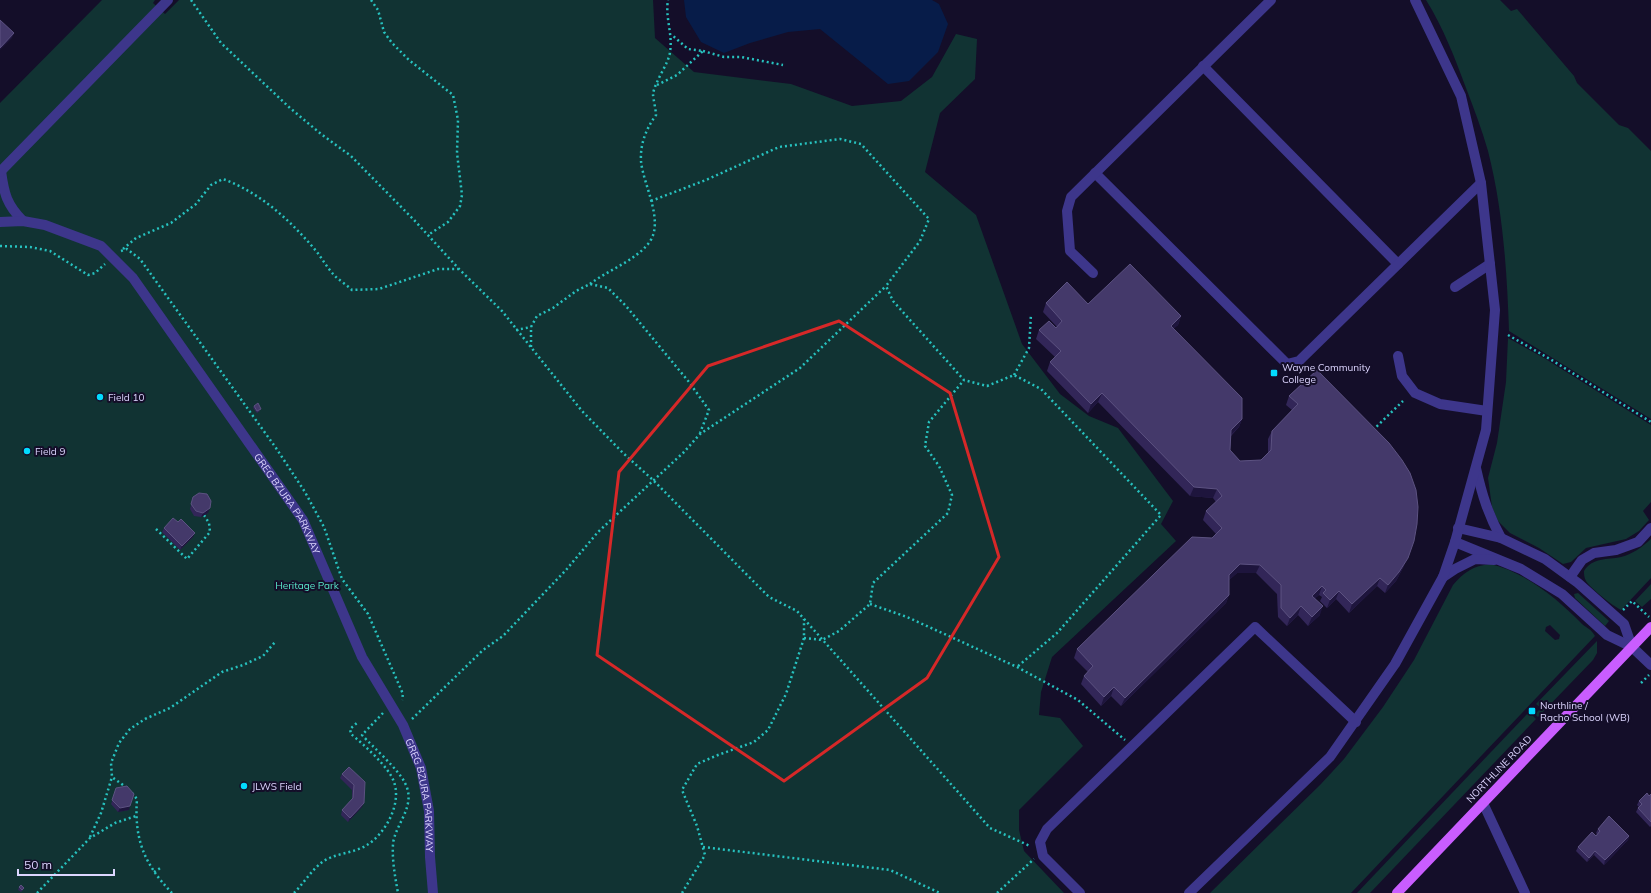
<svg xmlns="http://www.w3.org/2000/svg" width="1651" height="893" viewBox="0 0 1651 893" font-family="Mulish,sans-serif">
<style>
.green{fill:#133;fill-rule:evenodd}
.water{fill:#071c49}
.lines{fill:none;stroke-linecap:round;stroke-linejoin:round}
.path{stroke:#27c2bf;stroke-width:2.5;stroke-dasharray:2 3;stroke-linecap:butt}
.minor{stroke:#3d368b;stroke-width:10}
.major{stroke:#c95dff;stroke-width:10}
.wall{fill:#322658}
.shaded-wall{fill:#1e153d}
.building{fill:#44396a;stroke:#5c5281}
.marked{fill:none;stroke:#d62828;stroke-width:3;stroke-linejoin:round}
.poi-dot{fill:#02dbff;stroke:#140e29;stroke-width:1.5}
.labels{text-anchor:middle;dominant-baseline:central;stroke-width:4;stroke-linejoin:round;paint-order:stroke}
.poi-label{font-size:10px;fill:#ddd6ff;stroke:#140e29;text-anchor:start}
.street-label{font-size:10px;fill:#ddd6ff;stroke:#140e29}
.park-label{font-size:10px;fill:#59e8ca;stroke:#140e29}
</style>
<rect width="100%" height="100%" fill="#140e29"/>
<g class="green">
<path d="M102 0H155L153 3 165 14 179 0H653L655 38 694 72 791 84 852 106 901 101 932 77 956 34 977 39 975 79 940 113 925 172 976 215 1022 344 1060 394 1089 416 1118 428 1173 501 1161 524 1176 541 1052 657 1041 692 1039 715 1060 718 1083 746 1019 810V830L1024 851 1064 893H0V103Z"/>
<path d="M1426 0H1500L1511 11 1517 9 1574 76 1577 83 1619 125 1628 128 1651 151V419L1509 331C1507 271 1503 210 1488 151 1482 130 1474 109 1466 88 1455 58 1443 27 1426 0Z"/>
<path d="M1508 338 1544 358 1651 425V502L1643 511 1649 520 1639 531 1626 539 1586 548 1571 562 1563 564 1539 548 1510 533 1498 521 1492 507 1488 478 1497 443 1506 382Z"/>
<path d="M1651 539V578L1621 610C1613 606 1589 587 1586 581 1584 577 1584 574 1584 571 1593 557 1607 560 1621 557 1633 554 1642 547 1651 539Z"/>
<path d="M1490 564C1525 572 1557 598 1582 624 1587 628 1592 630 1595 636L1351 893H1210L1321 784 1344 759 1383 707 1414 660 1453 585C1464 572 1473 566 1490 564ZM1550 625 1560 635 1559 639 1555 640 1545 631 1546 627Z"/>
<path d="M1651 584V599L1642 607 1635 601Z"/>
<path d="M1578 593 1609 621 1605 626 1575 598 1574 594Z"/>
<path d="M1597 641V653L1593 660 1538 717 1535 714 1541 708 1536 704Z"/>
<path d="M1529 712 1536 719 1370 893H1357Z"/>
</g>
<path class="water" d="M684 0H932L939 4 948 24 938 52 909 81 888 84 820 29 788 32 750 43 724 53 701 42 686 17Z"/>
<g class="lines">
<g class="path">
<path d="M191 0 221 43 290 108 321 134 351 156 415 221 459 269 502 311 582 411 623 453 653 480 769 597 797 611 990 828 1030 846"/>
<path d="M371 0 378 10 384 32 392 43 409 60 453 95 458 120 457 153 462 195 460 206 448 222 428 235"/>
<path d="M703 51 724 57H741L783 65"/>
<path d="M657 85 677 75 703 51 688 49 672 35"/>
<path d="M651 201 706 180 779 147 840 139 861 144 929 219 920 241 886 286 893 301 964 380 987 386 1014 375 1041 389 1161 515 1057 633 1017 667"/>
<path d="M0 246 30 247 50 251 88 275 95 273 105 264"/>
<path d="M123 249 136 238 171 223 196 204 211 185 223 179C261 193 291 221 317 252 323 260 328 269 335 276 340 281 347 285 352 290L379 289 438 269H458"/>
<path d="M121 251 127 249 140 259 276 448 305 492 324 527 342 579 368 614 403 694 402 700"/>
<path d="M590 284C608 270 633 262 648 244 666 223 643 185 641 161 640 144 646 129 656 115 656 110 653 98 653 94 655 81 669 63 670 52 673 34 665 18 668 0"/>
<path d="M516 330 531 327"/>
<path d="M1508 335 1550 359 1651 422"/>
<path d="M531 347V327L537 316 553 308 576 291 590 284 608 288 626 306 689 382 709 410 700 433"/>
<path d="M1014 375 1029 348 1031 314"/>
<path d="M1373 430 1403 401"/>
<path d="M156 529 187 559 210 532 209 523 204 515"/>
<path d="M870 604 907 617 1017 667 1078 700 1125 740"/>
<path d="M1623 610 1632 601 1649 617"/>
<path d="M804 638 822 640 839 631 870 604 873 583 948 513 952 495 939 466 925 446 929 422 964 380"/>
<path d="M1641 683 1649 675"/>
<path d="M383 713 362 735C372 746 399 770 405 783 417 806 395 824 393 844 392 861 395 876 398 893"/>
<path d="M412 719 483 650 503 636 566 570 598 532 684 452 700 434 800 368 886 286"/>
<path d="M127 788 112 777 111 763 119 743 130 729 145 719 170 708 222 672 243 665 263 656 275 642"/>
<path d="M132 793 137 799C134 839 144 864 172 893"/>
<path d="M90 837 101 813 112 777"/>
<path d="M703 847 890 870 940 893"/>
<path d="M154 872 162 867"/>
<path d="M37 893 90 838 115 823 136 816"/>
<path d="M294 893C303 884 311 871 321 863 333 853 353 854 367 845 385 834 402 804 394 782 389 767 363 744 351 734L350 729 358 722"/>
<path d="M682 893 705 855 697 826 682 790 697 764 718 755 754 742 768 730 786 694 804 638V619"/>
<path d="M997 893 1034 859"/>
</g>
<g class="minor">
<path d="M1203 66 1398 264"/>
<path d="M1 171C4 194 7 205 23 221"/>
<path d="M0 172 168 0"/>
<path d="M1095 173 1287 364 1299 361 1481 183"/>
<path id="s1" d="M0 222 23 221 45 225 101 246 133 278 303 520 362 657 403 725 421 768 429 811 430 857 433 893"/>
<path d="M1093 273 1070 251 1067 211 1071 197 1271 0"/>
<path d="M1455 287 1490 264"/>
<path d="M1398 356 1402 376 1415 393 1440 404 1487 411"/>
<path d="M1476 468C1482 495 1488 514 1501 538"/>
<path d="M1458 528 1501 538 1545 559 1578 583 1624 624 1632 647"/>
<path d="M1455 542 1521 569 1562 594 1607 635 1632 647 1651 665"/>
<path d="M1443 577 1455 569 1475 559 1494 560"/>
<path d="M1570 577 1582 560 1594 553 1616 550 1638 542 1651 528"/>
<path d="M1483 803 1525 893"/>
<path d="M1080 893 1043 856 1040 842 1047 829 1255 627 1356 722"/>
<path d="M1189 893 1330 757 1395 664 1443 577 1455 542 1486 430 1495 310 1481 183 1461 96 1415 0"/>
</g>
<path class="major" d="M1397 893 1651 627"/>
</g>
<g class="wall">
<path d="M1046 303 1088 304 1181 316 1178 325 1173 329 1242 419 1239 427 1231 436 1230 450 1240 461 1261 460 1268 453V439L1272 431 1292 410 1286 405 1289 396 1317 370 1404 566 1396 581 1385 593 1377 586 1349 613 1336 599 1327 608 1320 601 1322 597 1319 595 1315 598 1320 615 1308 626 1298 615 1287 626 1278 617 1277 594 1256 573H1237L1229 580V595L1226 603 1121 706 1111 696 1101 706 1081 684 1084 676 1088 672 1074 658 1077 649 1212 538 1216 534 1203 520 1206 511 1216 502 1213 498 1190 496 1098 402 1088 413 1047 371 1050 362 1055 357 1036 339 1039 330 1056 328 1057 327 1043 312Z"/>
<path d="M254 406 260 411 257 413 253 408Z"/>
<path d="M193 497 208 513 201 517 194 516 190 509Z"/>
<path d="M178 522 193 537 180 550 162 532 164 528Z"/>
<path d="M349 767 362 807 348 822 341 815 342 810 352 799V790L340 778 342 774Z"/>
<path d="M115 793 129 810 118 812 111 804Z"/>
<path d="M1651 794V826L1650 827 1636 812 1638 808 1639 807 1637 805 1639 801 1649 796Z"/>
<path d="M1598 829 1629 836 1628 840 1604 865 1594 855 1587 862 1576 851 1578 847 1596 836 1597 834 1596 833Z"/>
<path d="M19 887 23 890 21 892 18 890Z"/>
</g>
<g class="shaded-wall">
<path d="M14 33 12 38 0 50V48Z"/>
<path d="M1181 316 1178 325 1167 334 1171 326Z"/>
<path d="M1102 393 1098 402 1088 413 1091 404Z"/>
<path d="M1242 419 1239 427 1228 438 1231 430Z"/>
<path d="M1194 487 1217 489 1213 498 1190 496Z"/>
<path d="M210 508 208 513 201 517 203 513Z"/>
<path d="M195 533 193 537 180 550 182 546Z"/>
<path d="M1414 541 1404 566 1396 581 1385 593 1388 585Z"/>
<path d="M1240 564 1260 565 1256 573H1237L1226 583 1229 575Z"/>
<path d="M1380 578 1377 586 1349 613 1352 604Z"/>
<path d="M1322 586 1319 595 1309 604 1312 596Z"/>
<path d="M1339 591 1336 599 1327 608 1330 600Z"/>
<path d="M1229 595 1226 603 1121 706 1125 698Z"/>
<path d="M1301 606 1298 615 1287 626 1290 618Z"/>
<path d="M1323 606 1320 615 1308 626 1312 617Z"/>
<path d="M1114 687 1111 696 1101 706 1104 697Z"/>
<path d="M364 803 362 807 348 822 350 818Z"/>
<path d="M130 806 129 810 118 812 120 808Z"/>
<path d="M1629 836 1628 840 1604 865 1605 860Z"/>
<path d="M1595 851 1594 855 1587 862 1589 858Z"/>
</g>
<g class="building">
<path d="M0 20 14 33 0 48Z"/>
<path d="M1130 264 1181 316 1171 326 1242 398V419L1231 430 1230 450 1240 461 1261 460 1271 450 1272 431 1298 404 1289 396 1317 370 1389 443 1402 460 1410 473 1416 490 1418 507 1417 524 1414 541 1408 558 1399 572 1388 585 1380 578 1352 604 1339 591 1330 600 1323 593 1326 590 1322 586 1312 596 1323 606 1312 617 1301 606 1290 618 1281 608V585L1260 565 1240 564 1229 575V595L1125 698 1114 687 1104 697 1084 676 1093 666 1077 649 1192 537 1212 538 1222 528 1206 511 1222 496 1217 489 1194 487 1102 393 1091 404 1050 362 1061 351 1039 330 1049 321 1056 328 1062 321 1046 303 1067 282 1088 304Z"/>
<path d="M258 403 261 409 257 411 254 406Z"/>
<path d="M199 493 207 494 211 501 210 508 203 513 196 511 191 504 193 497Z"/>
<path d="M173 518 178 522 181 519 195 533 182 546 164 528Z"/>
<path d="M349 767 365 782 364 803 350 818 342 810 353 798 354 785 342 774Z"/>
<path d="M127 786 134 794 130 806 120 808 112 800 116 788Z"/>
<path d="M1647 793 1649 796 1651 794V822L1638 808 1642 804 1639 801Z"/>
<path d="M1609 816 1629 836 1605 860 1595 851 1589 858 1578 847 1592 832 1596 836 1600 831 1598 829Z"/>
<path d="M21 885 24 888 22 890 19 887Z"/>
</g>
<path class="marked" d="M839 321 950 393 999 557 927 678 784 781 597 655 619 472 708 366Z"/>
<g class="poi-dot">
<rect x="1270" y="369" width="8" height="8" rx="2"/>
<circle cx="100" cy="397" r="4"/>
<circle cx="27" cy="451" r="4"/>
<rect x="1528" y="707" width="8" height="8" rx="2"/>
<circle cx="244" cy="786" r="4"/>
</g>
<g class="labels">
<g class="poi-label">
<text x="1282" y="367">Wayne Community<tspan x="1282" dy="12">College</tspan></text>
<text x="108" y="397">Field 10</text>
<text x="35" y="451">Field 9</text>
<text x="1540" y="705">Northline /<tspan x="1540" dy="12">Racho School (WB)</tspan></text>
<text x="252" y="786">JLWS Field</text>
</g>
<g class="street-label">
<text stroke="none"><textPath href="#s1" startOffset="424">GREG BZURA PARKWAY</textPath></text>
<text transform="translate(1499 769) rotate(-46)">NORTHLINE ROAD</text>
<text stroke="none"><textPath href="#s1" startOffset="748">GREG BZURA PARKWAY</textPath></text>
</g>
<g class="park-label">
<text x="307" y="585">Heritage Park</text>
</g>
</g>
<path d="M18 869v6h96v-6" fill="none" stroke="#ddd6ff" stroke-width="2"/>
<text x="24" y="869" font-size="12" fill="#ddd6ff" stroke="#140e29" stroke-width="3" paint-order="stroke">50 m</text>
</svg>
